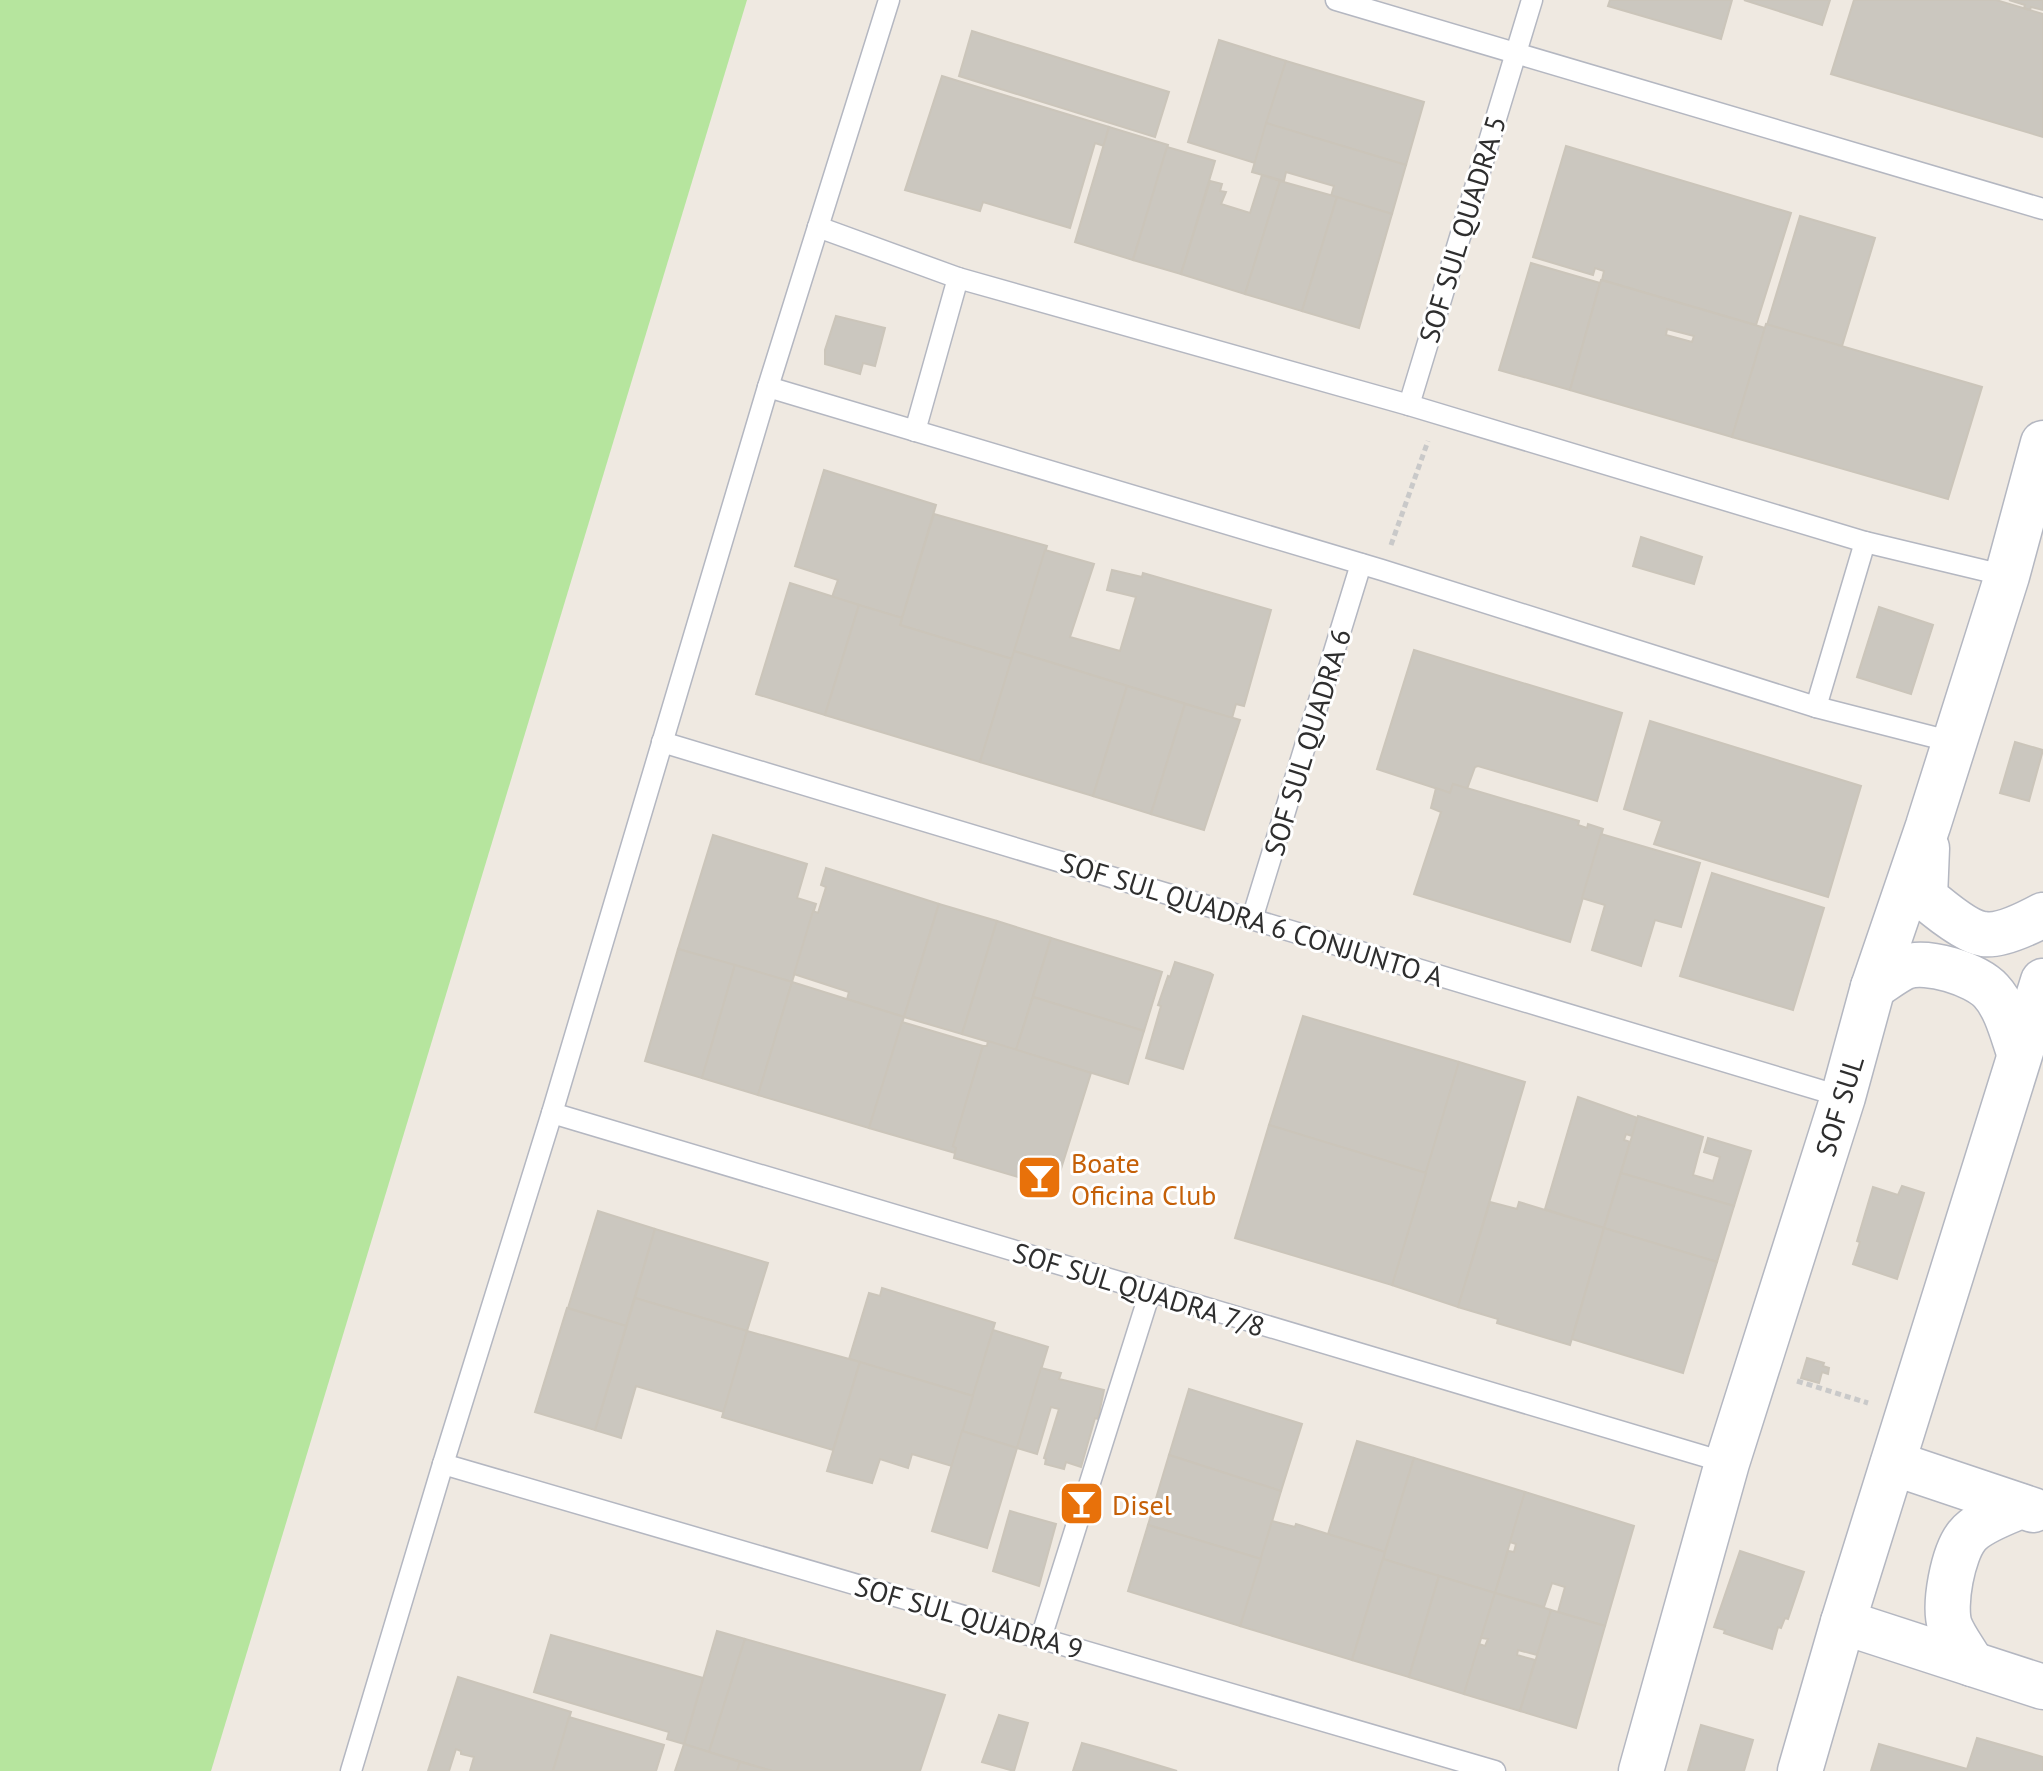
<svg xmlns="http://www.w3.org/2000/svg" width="2043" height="1771" viewBox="0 0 2043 1771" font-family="'PT Sans',sans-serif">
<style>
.green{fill:#b6e59e}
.building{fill:#cbc7bf;stroke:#cbc5ba;stroke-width:2;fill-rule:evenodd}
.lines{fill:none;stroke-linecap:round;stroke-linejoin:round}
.service-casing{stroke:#b4b7c1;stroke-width:23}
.tertiary-casing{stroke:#b4b7c1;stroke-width:47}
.path{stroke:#c9c9c9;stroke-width:5;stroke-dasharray:6 4;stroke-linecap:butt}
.service{stroke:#fff;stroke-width:20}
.tertiary{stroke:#fff;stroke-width:44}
.labels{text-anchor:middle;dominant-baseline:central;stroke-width:6;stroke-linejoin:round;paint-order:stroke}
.street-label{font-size:28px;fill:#2e2e2e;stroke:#fff}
.food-label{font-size:28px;fill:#c56008;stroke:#fff;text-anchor:start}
</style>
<rect width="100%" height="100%" fill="#efe9e1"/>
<path class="green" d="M0 0H747L211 1771H0Z"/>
<g class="building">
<path d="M1610 0H1732L1721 39 1608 6Z"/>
<path d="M1744 0H1830L1822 25Z"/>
<path d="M1854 0H1996L2043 14V137L1831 74Z"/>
<path d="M2009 0H2043V10L2031 7 2030 10 2024 8 2025 5Z"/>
<path d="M972 31 1169 92 1155 137 959 76Z"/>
<path d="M1219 40 1286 61 1255 163 1188 142Z"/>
<path d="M1286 61 1424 102 1406 165 1266 123Z"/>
<path d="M942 76 1109 127 1104 146 1095 143 1070 228 983 202 980 211 905 190Z"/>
<path d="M1266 123 1406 165 1392 214 1331 196 1334 186 1286 172 1284 181 1252 172Z"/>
<path d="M1109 127 1168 145 1133 260 1075 242Z"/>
<path d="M1566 146 1791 213 1756 325 1602 280 1604 271 1595 268 1593 275 1533 257Z"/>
<path d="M1167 147 1215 161 1181 274 1133 260Z"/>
<path d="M1262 175 1280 181 1245 294 1181 274 1210 181 1222 184 1220 191 1226 192 1221 204 1250 213Z"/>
<path d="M1280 181 1337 197 1302 311 1245 294Z"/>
<path d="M1337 197 1392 214 1359 328 1302 311Z"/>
<path d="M1800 216 1875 238 1842 346 1767 325Z"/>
<path d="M1531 263 1600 283 1570 390 1499 370Z"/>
<path d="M1601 280 1765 328 1732 437 1570 390ZM1667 329 1694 336 1692 342 1666 335Z"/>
<path d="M836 316 885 328 875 366 863 363 860 374 825 364V350Z"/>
<path d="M1766 324 1982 387 1948 499 1732 437Z"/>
<path d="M824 470 936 505 902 618 832 597 838 580 795 566Z"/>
<path d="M934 514 1047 546 1012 659 900 625Z"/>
<path d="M1641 537 1702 557 1694 584 1633 566Z"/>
<path d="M1045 550 1094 564 1070 637 1120 651 1136 597 1107 590 1112 570 1142 577 1143 573 1271 610 1244 706 1236 704 1232 718 1014 651Z"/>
<path d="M790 583 859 605 825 715 756 694Z"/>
<path d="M859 605 902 618 900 625 1012 659 980 762 825 715Z"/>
<path d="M1879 607 1933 625 1911 694 1857 677Z"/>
<path d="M1414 650 1622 713 1597 801 1478 766 1475 767 1467 789 1453 784 1450 793 1377 769Z"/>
<path d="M1014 651 1127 686 1093 796 980 762Z"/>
<path d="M1127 686 1185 704 1151 814 1093 796Z"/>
<path d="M1185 704 1240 720 1204 830 1151 814Z"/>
<path d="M1650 721 1861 786 1828 897 1654 844 1662 821 1624 809Z"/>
<path d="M2015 742 2043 750 2029 801 2000 793Z"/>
<path d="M1453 784 1579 821 1578 825 1587 828 1588 824 1603 829 1570 942 1414 894 1441 812 1431 808 1436 788 1450 793Z"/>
<path d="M1601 834 1700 863 1681 927 1655 920 1641 966 1592 950 1605 905 1582 898Z"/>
<path d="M713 835 807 864 797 898 816 904 792 982 678 949Z"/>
<path d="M826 868 939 904 904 1017 847 999 849 992 794 974 813 911 818 913 826 887 821 885Z"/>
<path d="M1712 873 1824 908 1793 1010 1680 976Z"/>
<path d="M939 904 997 921 962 1034 904 1017Z"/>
<path d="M997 921 1051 938 1016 1050 962 1034Z"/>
<path d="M1051 938 1162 972 1144 1031 1033 997Z"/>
<path d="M678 949 735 965 702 1078 645 1061Z"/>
<path d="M1175 962 1210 973 1213 975 1183 1069 1146 1058 1161 1006 1158 1005 1168 976 1170 977Z"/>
<path d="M735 965 792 982 758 1095 702 1078Z"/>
<path d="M792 982 904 1017 869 1128 758 1095Z"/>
<path d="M1033 997 1144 1031 1128 1084 1016 1050Z"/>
<path d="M1303 1016 1459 1062 1426 1173 1269 1125Z"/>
<path d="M902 1022 983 1046 953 1146 956 1148 955 1153 869 1128Z"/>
<path d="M988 1041 1091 1073 1055 1188 954 1158 956 1148 953 1146 983 1046H987Z"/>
<path d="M1459 1062 1525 1082 1458 1307 1392 1285Z"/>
<path d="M1578 1097 1638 1118 1632 1136 1626 1134 1624 1140 1630 1142 1604 1228 1545 1209Z"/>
<path d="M1638 1116 1703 1137 1693 1175 1713 1181 1720 1157 1704 1152 1708 1138 1751 1151 1734 1206 1621 1173Z"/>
<path d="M1269 1125 1426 1173 1392 1285 1235 1238Z"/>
<path d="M1621 1173 1734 1206 1717 1262 1604 1228Z"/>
<path d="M1902 1186 1924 1193 1897 1279 1853 1264 1860 1242 1857 1241 1873 1187 1898 1195Z"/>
<path d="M1490 1202 1517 1209 1519 1202 1604 1228 1570 1345 1497 1323 1498 1319 1458 1307Z"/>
<path d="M598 1211 655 1229 626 1326 568 1308Z"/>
<path d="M1604 1228 1717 1262 1683 1373 1572 1339Z"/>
<path d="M655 1229 768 1263 747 1331 635 1298Z"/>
<path d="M882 1288 995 1323 973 1396 849 1359 869 1293 880 1296Z"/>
<path d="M635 1298 747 1331 724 1412 636 1386 621 1438 595 1430Z"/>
<path d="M567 1308 626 1326 595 1430 535 1412Z"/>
<path d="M993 1330 1048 1347 1017 1448 962 1431Z"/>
<path d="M747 1331 860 1362 833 1450 722 1417Z"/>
<path d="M1807 1358 1824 1363 1823 1366 1829 1368 1828 1374 1822 1372 1819 1383 1801 1378Z"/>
<path d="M860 1362 973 1396 952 1466 912 1454 908 1468 880 1459 872 1483 827 1471Z"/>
<path d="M1041 1368 1061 1373 1059 1379 1104 1390 1098 1419 1095 1418 1081 1467 1066 1462 1064 1469 1045 1464 1046 1459 1044 1458 1059 1409 1051 1407 1037 1454 1017 1448Z"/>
<path d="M1189 1389 1302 1424 1281 1491 1169 1455Z"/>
<path d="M962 1431 1017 1448 987 1548 932 1531Z"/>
<path d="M1357 1441 1414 1458 1385 1552 1328 1534Z"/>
<path d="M1169 1455 1281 1491 1261 1559 1148 1525Z"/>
<path d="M1414 1458 1525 1492 1495 1593 1383 1559Z"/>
<path d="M1525 1492 1634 1526 1605 1626 1558 1612 1565 1587 1552 1583 1544 1607 1495 1593 1508 1551 1514 1552 1516 1544 1510 1542Z"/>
<path d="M1010 1511 1056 1524 1039 1586 993 1571Z"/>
<path d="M1272 1521 1295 1527 1296 1524 1385 1552 1352 1660 1240 1626Z"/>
<path d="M1148 1525 1261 1559 1240 1626 1128 1591Z"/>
<path d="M1740 1551 1804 1572 1788 1619 1785 1618 1781 1628 1778 1627 1772 1649 1724 1633 1725 1630 1714 1627Z"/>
<path d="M1383 1559 1439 1576 1409 1677 1352 1660Z"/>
<path d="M1439 1576 1495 1593 1464 1694 1409 1677Z"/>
<path d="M1495 1593 1551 1610 1537 1655 1518 1650 1517 1655 1535 1660 1520 1711 1464 1694 1479 1644 1485 1646 1488 1639 1481 1638Z"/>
<path d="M1551 1610 1605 1626 1576 1728 1520 1711Z"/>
<path d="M717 1631 745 1639 709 1752 684 1744Z"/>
<path d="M551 1635 703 1678 684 1744 667 1739 669 1732 534 1692Z"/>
<path d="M745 1639 945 1695 920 1771H772L709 1752Z"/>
<path d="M458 1677 571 1712 553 1771H470L474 1757 461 1754V1751L456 1749 449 1771H428Z"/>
<path d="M999 1715 1028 1723 1014 1771 982 1762Z"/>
<path d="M569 1717 664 1745 656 1771H553Z"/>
<path d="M1701 1725 1753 1740 1744 1771H1688Z"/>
<path d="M1977 1738 2043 1757V1771H1871L1879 1744 1967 1769Z"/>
<path d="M1082 1743 1104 1749 1177 1771H1073Z"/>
<path d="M684 1744 740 1762 737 1771H675Z"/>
<path d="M740 1762 772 1771H737Z"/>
</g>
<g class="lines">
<defs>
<g id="service">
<path d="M1336 0 2043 209"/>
<path d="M818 227 958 278 1409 405 1865 542 2007 576"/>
<path d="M768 387 1382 570 1816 707 1953 742"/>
<path d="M1409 405 1532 0"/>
<path d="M915 431 958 278"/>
<path d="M1816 707 1865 542"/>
<path d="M662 742 1843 1097"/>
<path d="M1252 919 1361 564"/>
<path d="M552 1113 1727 1463"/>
<path d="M443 1464 1495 1771"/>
<path d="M1041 1638 1150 1292"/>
<path d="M351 1771 443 1464 552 1113 768 387 889 0"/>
</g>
<g id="tertiary">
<path d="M1927 848 1925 897C1938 908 1967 932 1983 934 2000 937 2028 923 2043 915"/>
<path d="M1873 987C1883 981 1894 972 1905 967 1927 959 1975 974 1991 991 2006 1007 2012 1033 2019 1053"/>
<path d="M1893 1463 2033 1510"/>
<path d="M1843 1622 2043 1687"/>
<path d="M1972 1664C1965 1651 1955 1639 1950 1626 1943 1605 1953 1553 1967 1536 1978 1522 2004 1514 2020 1506"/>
<path d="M1641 1771 1727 1463 1843 1097 1873 987 1928 826 2007 576 2043 443"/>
<path d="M1800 1771 1843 1622 2043 981"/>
</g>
</defs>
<use href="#service" class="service-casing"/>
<use href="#tertiary" class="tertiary-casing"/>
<g class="path">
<path d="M1391 545 1428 441"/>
<path d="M1797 1381 1868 1403"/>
</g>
<use href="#service" class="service"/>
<use href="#tertiary" class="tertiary"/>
</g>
<defs>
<symbol id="bar-square" viewBox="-11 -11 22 22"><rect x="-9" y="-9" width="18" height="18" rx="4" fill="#e8710a" stroke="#fff"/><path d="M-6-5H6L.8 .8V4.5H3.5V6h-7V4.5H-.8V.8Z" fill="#fff"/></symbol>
</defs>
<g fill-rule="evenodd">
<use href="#bar-square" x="1014" y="1152" width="51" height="51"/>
<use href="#bar-square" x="1056" y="1478" width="51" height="51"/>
</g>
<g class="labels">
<g class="street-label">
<text transform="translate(1462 229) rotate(-73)">SOF SUL QUADRA 5</text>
<text transform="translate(1307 742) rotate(-73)">SOF SUL QUADRA 6</text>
<text transform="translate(1252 919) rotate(17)">SOF SUL QUADRA 6 CONJUNTO A</text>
<text transform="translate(1839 1106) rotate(-73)">SOF SUL</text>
<text transform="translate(1139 1289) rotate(17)">SOF SUL QUADRA 7/8</text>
<text transform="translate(969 1617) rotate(16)">SOF SUL QUADRA 9</text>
</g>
<g class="food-label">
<text x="1071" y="1162">Boate<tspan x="1071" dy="32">Oficina Club</tspan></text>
<text x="1112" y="1504">Disel</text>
</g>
</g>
</svg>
